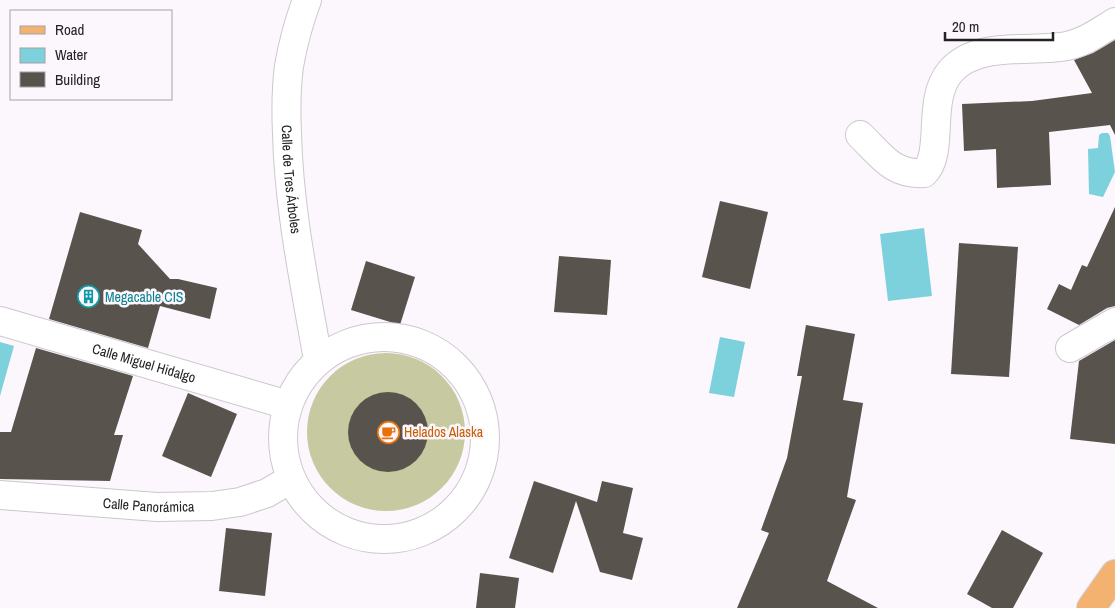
<svg xmlns="http://www.w3.org/2000/svg" width="1115" height="608" viewBox="0 0 1115 608" font-family="'Archivo Narrow',sans-serif">
<style>
.green{fill:#c7caa0}
.water{fill:#7dd1dd}
.building{fill:#58534d}
.lines{fill:none;stroke-linecap:round;stroke-linejoin:round}
.minor-casing{stroke:#cdc7ce;stroke-width:30}
.major-casing{stroke:#d3d3d3;stroke-width:30}
.minor{stroke:#fff;stroke-width:28}
.major{stroke:#f4b270;stroke-width:28}
.labels{text-anchor:middle;dominant-baseline:central;stroke-width:5;stroke-linejoin:round;paint-order:stroke}
.street-label{font-size:14px;fill:#252225;stroke:#fcf6fd}
.culture-label{font-size:14px;fill:#0d838f;stroke:#fcf6fd;text-anchor:start}
.food-label{font-size:14px;fill:#c56008;stroke:#fcf6fd;text-anchor:start}
</style>
<rect width="100%" height="100%" fill="#fcf6fd"/>
<circle class="green" cx="386" cy="432" r="79"/>
<g class="water">
<path d="M1102 133H1108L1110 136 1115 172 1103 197 1089 194 1088 149 1098 148 1099 135Z"/>
<path d="M924 228 932 296 888 301 880 234Z"/>
<path d="M720 337 745 342 734 397 709 393Z"/>
<path d="M0 342 14 346 0 396Z"/>
</g>
<g class="building">
<path d="M1115 40V135L1110 125 1049 132 1051 185 997 188 996 149 964 151 962 104 1032 101 1092 93 1074 60 1093 53Z"/>
<path d="M720 201 768 212 750 289 702 277Z"/>
<path d="M1115 207V306L1107 308 1079 325 1047 309 1059 284 1071 290 1082 265 1087 267Z"/>
<path d="M80 212 142 230 138 244 170 279H178L217 288 210 319 160 306 148 348 49 319Z"/>
<path d="M959 243 1018 247 1009 377 951 374Z"/>
<path d="M559 256 611 260 607 315 554 312Z"/>
<path d="M366 261 415 277 400 325 351 310Z"/>
<path d="M806 325 855 334 843 400 863 403 847 497 856 500 827 581 878 608H737L769 533 761 530 787 458 802 376H797Z"/>
<path d="M1115 340V444L1070 439 1079 361Z"/>
<path d="M36 348 133 376 114 435H123L110 481 0 479V432H11Z"/>
<circle cx="388" cy="432" r="40"/>
<path d="M188 393 237 414 211 477 162 456Z"/>
<path d="M534 481 597 502 602 481 633 488 623 533 643 538 632 580 600 572 576 501 553 573 509 558Z"/>
<path d="M226 528 272 533 265 596 219 591Z"/>
<path d="M1002 530 1043 553 1013 608H992L967 594Z"/>
<path d="M480 573 519 578 515 608H476Z"/>
</g>
<g class="lines">
<defs>
<g id="minor">
<path id="s1" d="M307 0C299 21 293 44 289 66 286 89 286 112 287 134 289 211 305 285 318 360"/>
<path d="M860 135C881 155 892 175 924 173 945 152 926 101 950 72 977 40 1032 53 1067 46 1086 42 1100 31 1115 22"/>
<path id="s2" d="M0 321 288 405"/>
<circle cx="384" cy="438" r="101"/>
<path d="M1070 348 1115 322"/>
<path id="s3" d="M0 495 157 507 212 506 240 502 267 493 291 479"/>
</g>
<path id="major" d="M1091 608 1115 574"/>
</defs>
<use href="#minor" class="minor-casing"/>
<use href="#major" class="major-casing"/>
<use href="#minor" class="minor"/>
<use href="#major" class="major"/>
</g>
<defs>
<symbol id="building-ring" viewBox="-11 -11 22 22"><circle r="9.5" fill="#fcf6fd" stroke="#0f9aa8" stroke-width="1.5"/><path d="M-4-6H4V6H1V3H-1V6H-4ZM-2.5-4.3h1.7v1.8h-1.7ZM.8-4.3h1.7v1.8H.8ZM-2.5-1h1.7V.8h-1.7ZM.8-1h1.7V.8H.8Z" fill="#0f9aa8"/></symbol>
<symbol id="cafe-ring" viewBox="-11 -11 22 22"><circle r="9.5" fill="#fcf6fd" stroke="#e8710a" stroke-width="1.5"/><path d="M-5.5-4.5H6V0H3Q3 3.5 0 3.5H-2.5Q-5.5 3.5-5.5 0ZM3-3.2v2h1.7v-2ZM-6 4.5H4V6H-6Z" fill="#e8710a"/></symbol>
</defs>
<g fill-rule="evenodd">
<use href="#building-ring" x="76" y="284" width="25" height="25"/>
<use href="#cafe-ring" x="376" y="420" width="25" height="25"/>
</g>
<g class="labels">
<g class="street-label">
<text stroke="none"><textPath href="#s1" startOffset="182">Calle de Tres Árboles</textPath></text>
<text stroke="none"><textPath href="#s2" startOffset="150">Calle Miguel Hidalgo</textPath></text>
<text stroke="none"><textPath href="#s3" startOffset="149">Calle Panorámica</textPath></text>
</g>
<g class="culture-label">
<text x="105" y="297">Megacable CIS</text>
</g>
<g class="food-label">
<text x="404" y="432">Helados Alaska</text>
</g>
</g>
<rect x="10" y="10" width="162" height="90" fill="#fcf6fd" stroke="#a6a1a7"/>
<rect x="20" y="26" width="25" height="8" fill="#f4b270" stroke="#a6a1a7"/>
<text x="55" y="35" font-size="15" fill="#252225">Road</text>
<rect x="20" y="48" width="25" height="15" fill="#7dd1dd" stroke="#a6a1a7"/>
<text x="55" y="60" font-size="15" fill="#252225">Water</text>
<rect x="20" y="72" width="25" height="15" fill="#58534d" stroke="#a6a1a7"/>
<text x="55" y="85" font-size="15" fill="#252225">Building</text>
<path d="M945 32v8h108v-8" fill="none" stroke="#252225" stroke-width="2.5"/>
<text x="952" y="32" font-size="15" fill="#252225" stroke="#fcf6fd" stroke-width="4" paint-order="stroke">20 m</text>
</svg>
